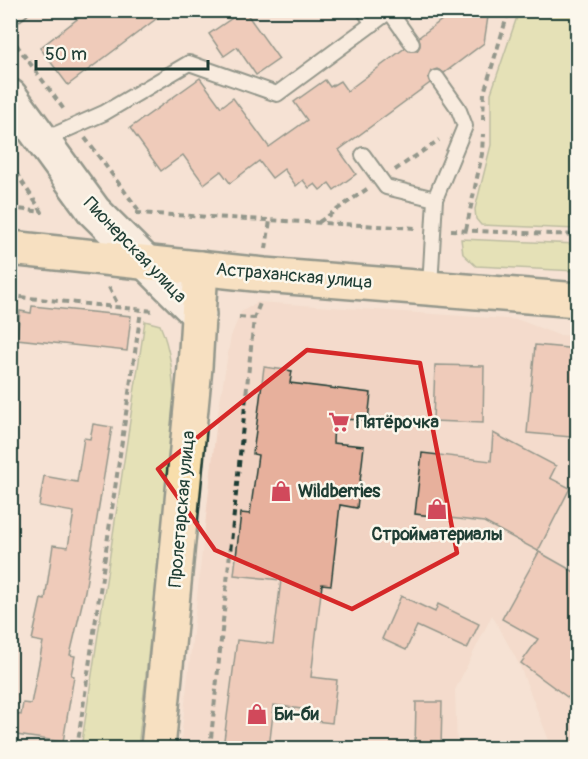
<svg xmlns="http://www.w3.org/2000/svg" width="588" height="759" viewBox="0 0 588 759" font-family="Pangolin,sans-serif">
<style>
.built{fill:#f1d3c3}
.green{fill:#d1e195;stroke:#788f64;stroke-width:1.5}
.building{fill:#e7b09c;stroke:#1f3d34;stroke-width:1.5}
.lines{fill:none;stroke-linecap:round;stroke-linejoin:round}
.lane-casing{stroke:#1f3d34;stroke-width:18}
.secondary-casing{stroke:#1f3d34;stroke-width:38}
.primary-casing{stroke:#1f3d34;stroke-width:38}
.path{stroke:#1f3d34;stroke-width:4;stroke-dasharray:6 4.5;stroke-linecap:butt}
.lane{stroke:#fbf7ec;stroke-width:14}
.secondary{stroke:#fbf7ec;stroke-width:33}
.primary{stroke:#f8deab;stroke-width:33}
.marked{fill:none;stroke:#d62828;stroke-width:4.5;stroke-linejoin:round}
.labels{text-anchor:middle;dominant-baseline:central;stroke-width:5;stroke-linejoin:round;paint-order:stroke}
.street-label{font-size:18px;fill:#1f3d34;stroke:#fbf7ec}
.poi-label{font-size:18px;font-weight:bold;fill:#1f3d34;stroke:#fbf7ec;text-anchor:start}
</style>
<rect width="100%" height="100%" fill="#f5e2d4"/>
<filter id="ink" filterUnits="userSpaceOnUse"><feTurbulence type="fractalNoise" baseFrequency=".0167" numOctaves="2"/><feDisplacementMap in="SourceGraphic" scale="12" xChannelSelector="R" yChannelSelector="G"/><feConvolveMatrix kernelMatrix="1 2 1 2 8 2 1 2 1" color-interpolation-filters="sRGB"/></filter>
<g filter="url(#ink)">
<path class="built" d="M258 302 519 320 558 335 577 336V501L569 512 578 516 577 748H552L519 664 492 615 455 690 457 748H180L217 419 231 336 241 312Z"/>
<g class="green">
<path d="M519 11H577V229L481 225 476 219 475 209 491 145V93Z"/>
<path d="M461 239 577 244V271L476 266 463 254Z"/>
<path d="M145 321 160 325C189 391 166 509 157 580 150 636 144 692 138 748H81Z"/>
</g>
<g class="building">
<path d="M89 10H168L68 85 40 48Z"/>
<path d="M244 10 279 59 256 75 237 47 224 56 209 34Z"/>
<path d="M445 10H489L484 43 444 73 437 69 431 71 428 78 430 83 339 150 356 174 334 190 329 183 320 190 315 184 309 188 303 180 296 186 284 169 272 178 259 161 230 183 221 171 204 184 183 155 161 171 130 128 200 78 221 107 233 98 269 147 307 120 294 102 325 80 330 87 340 81 347 91 405 48 409 51H417L420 46 419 37 443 19Z"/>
<path d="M32 306 131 316 127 351 17 339 20 311 31 313Z"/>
<path d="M535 345 578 349V409L573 408 571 437 527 433Z"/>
<path d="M435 365 484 366 483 423 433 421Z"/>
<path d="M264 367 292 371 290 383 371 393 368 420 334 419 333 443 364 446 357 508 340 505 331 585 322 584 311 677 337 680 332 723 307 720 308 710 274 705 269 748H223L237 640 273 644 281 580 234 575 241 513 250 514 258 455 253 454Z"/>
<path d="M93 424 112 427 85 591 70 655 75 656 71 675 74 676 63 742 10 734V713L21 715 23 703 31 704 43 642 32 640 41 599 45 600 53 545 68 547 74 512 39 506 44 476 77 482 84 438 90 439Z"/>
<path d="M493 433 556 466 550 478 570 488 538 551 484 522 415 514 422 453 491 461Z"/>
<path d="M539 552 578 574V705L521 663 538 639 502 619Z"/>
<path d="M401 596 435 612 438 604 479 624 467 649 417 626 406 650 382 639Z"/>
<path d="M416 702H442L441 748H415Z"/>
</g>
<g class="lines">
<defs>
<g id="lane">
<path d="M364 10 373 24"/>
<path d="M390 12 412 43"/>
<path d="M10 18 21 10"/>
<path d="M43 140 104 113 189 63 277 94 391 10"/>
<path d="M363 155 386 187 435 199 430 287"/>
<path d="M435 199 465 126 458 108 437 78"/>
</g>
<path id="secondary" d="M10 96 94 211 199 315"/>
<g id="primary">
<path d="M10 248 264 275 578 300"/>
<path d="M158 748 195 367 201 268"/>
</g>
</defs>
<use href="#lane" class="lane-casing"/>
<use href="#secondary" class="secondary-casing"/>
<use href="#primary" class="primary-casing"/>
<g class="path">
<path d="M10 36 65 111"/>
<path d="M483 120 484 93 509 10"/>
<path d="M85 138 140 212"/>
<path d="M10 164 42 212 10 208"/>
<path d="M395 170 439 140"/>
<path d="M136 213 416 228"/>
<path d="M319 222 367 189"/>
<path d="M451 230 578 235"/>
<path d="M466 230 482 154 483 134"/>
<path d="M266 249 270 220"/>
<path d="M109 287 119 307"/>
<path d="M10 296 154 311"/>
<path d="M239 317 254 318"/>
<path d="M77 748 141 311"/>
<path d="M210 748 254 318 261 301"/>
</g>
<use href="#lane" class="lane"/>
<use href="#secondary" class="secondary"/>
<use href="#primary" class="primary"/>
</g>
</g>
<path d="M0 0H588V759H0ZM307 350 420 363 457 553 352 609 215 550 158 469Z" fill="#f5e2d4" fill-opacity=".55" fill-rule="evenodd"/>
<path class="marked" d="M307 350 420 363 457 553 352 609 215 550 158 469Z"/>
<defs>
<symbol id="supermarket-bare" viewBox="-9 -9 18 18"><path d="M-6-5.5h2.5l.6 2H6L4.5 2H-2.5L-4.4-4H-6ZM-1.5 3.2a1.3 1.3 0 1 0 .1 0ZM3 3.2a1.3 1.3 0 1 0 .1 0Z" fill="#d1495b" stroke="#fbf7ec" stroke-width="2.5" paint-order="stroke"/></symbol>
<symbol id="shop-bare" viewBox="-9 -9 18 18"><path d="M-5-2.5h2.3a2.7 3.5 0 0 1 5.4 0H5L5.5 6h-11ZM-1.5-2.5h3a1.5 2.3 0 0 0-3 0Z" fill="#d1495b" stroke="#fbf7ec" stroke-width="2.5" paint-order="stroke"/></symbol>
</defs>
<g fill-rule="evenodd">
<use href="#supermarket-bare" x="324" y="407" width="30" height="30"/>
<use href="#shop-bare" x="266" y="476" width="30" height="30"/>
<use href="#shop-bare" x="422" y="494" width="30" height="30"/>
<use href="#shop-bare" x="242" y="699" width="30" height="30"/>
</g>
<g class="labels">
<g class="street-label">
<text transform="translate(135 250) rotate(46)">Пионерская улица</text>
<text transform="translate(294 276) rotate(5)">Астраханская улица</text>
<text transform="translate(182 509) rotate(-85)">Пролетарская улица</text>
</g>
<g class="poi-label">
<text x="356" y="422">Пятёрочка</text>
<text x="298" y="491">Wildberries</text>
<text x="437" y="534" text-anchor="middle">Стройматериалы</text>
<text x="274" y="714">Би-би</text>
</g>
</g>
<rect width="588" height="759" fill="none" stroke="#fbf7ec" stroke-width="36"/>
<rect x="18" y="18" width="552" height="723" fill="none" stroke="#1f3d34" stroke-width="2" filter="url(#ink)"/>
<path d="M36 60v9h172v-9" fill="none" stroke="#1f3d34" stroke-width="3"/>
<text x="45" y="60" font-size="18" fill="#1f3d34" stroke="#fbf7ec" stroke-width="4.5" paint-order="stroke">50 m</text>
</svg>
